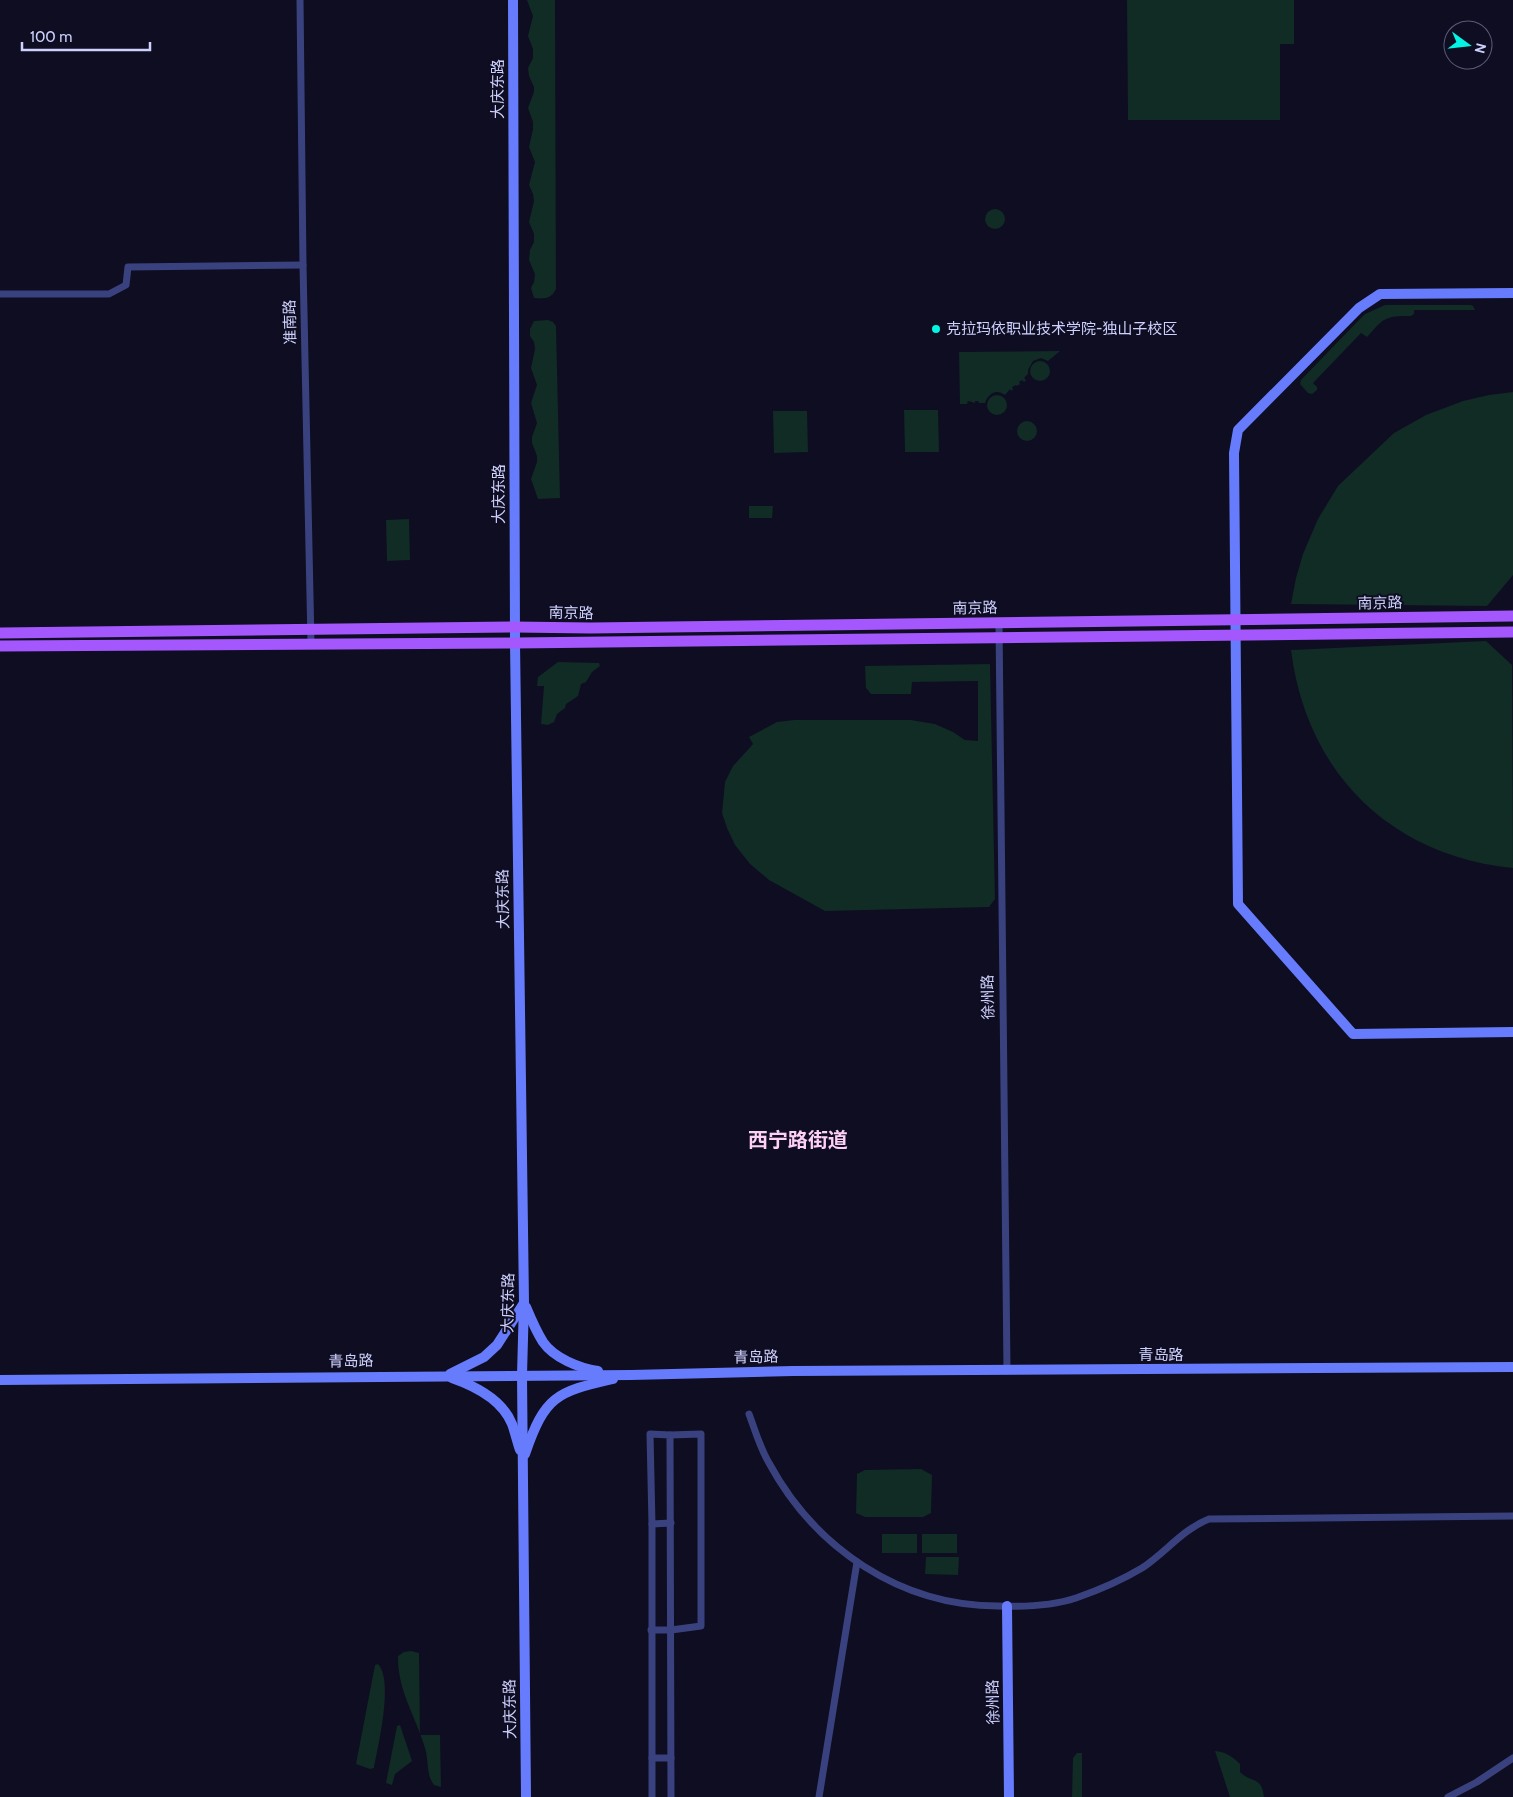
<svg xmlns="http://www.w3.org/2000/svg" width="1513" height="1797" viewBox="0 0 1513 1797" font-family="Cabin,'Noto Sans SC',sans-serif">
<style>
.green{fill:#112b25}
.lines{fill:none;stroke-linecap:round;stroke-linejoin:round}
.street{stroke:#39427f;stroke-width:7}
.secondary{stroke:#677cfc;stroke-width:10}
.primary{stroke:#a357fc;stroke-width:11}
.poi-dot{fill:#04f4e4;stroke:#0e0d21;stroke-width:2}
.labels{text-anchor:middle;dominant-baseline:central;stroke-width:4;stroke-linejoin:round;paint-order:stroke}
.street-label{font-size:15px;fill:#ced1fe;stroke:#0e0d21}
.poi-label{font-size:15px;fill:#ced1fe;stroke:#0e0d21;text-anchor:start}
.district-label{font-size:20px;font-weight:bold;fill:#fed0f5;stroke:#0e0d21}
</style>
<rect width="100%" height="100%" fill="#0e0d21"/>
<g class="green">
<path d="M527 0H555L556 289C551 299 545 299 534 298L531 288 534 282 535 274 529 260 530 250 534 242V234L529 222 534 201 533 194 529 185 535 162 529 147 533 129V122L528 108 534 92V87L529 76 528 68 533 58V49L528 36 533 16Z"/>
<path d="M1127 0H1294V44H1280V120H1128Z"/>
<circle cx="995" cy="219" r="10"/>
<path d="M1385 305H1471L1473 306 1475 310H1414V314L1411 316C1384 316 1384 318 1367 337L1361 333 1313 383 1317 387V390L1312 394 1308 393 1300 384 1301 380 1357 322 1365 314Z"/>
<path d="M548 320 553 322 556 326 560 498 538 499 531 479 537 462V456L532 443V437L537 423 531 403 537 385 531 368 535 349 534 342 530 336V329L534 321Z"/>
<path d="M1060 351 1048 361 1041 358 1033 361 1028 370V374L1024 378 1026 380 1024 382 1022 380 1019 382 1020 384 1017 386 1016 385 1012 387 1013 389 1011 391 1010 389 1005 395C996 388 988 394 985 403H979L978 401H975V403L968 401 967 404H960L959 352Z"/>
<circle cx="1040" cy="371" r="10"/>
<path d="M1513 392V575L1487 606 1291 604 1296 578 1303 554 1318 519 1338 486 1394 433 1426 415 1463 401 1489 395Z"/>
<circle cx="997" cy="405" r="10"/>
<path d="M904 410H938L939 452H905Z"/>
<path d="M773 411H807L808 452 774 453Z"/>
<circle cx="1027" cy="431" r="10"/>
<path d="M749 506H773L772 518H749Z"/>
<path d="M409 519 410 560 387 561 386 520Z"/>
<path d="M1486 641 1512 665 1513 868C1390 856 1306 772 1291 650Z"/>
<path d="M558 662 599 663 600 666 592 672 586 682 581 684 578 696 566 704 565 708 557 714 554 722 548 725 541 724 544 686H537L538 677Z"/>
<path d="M990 664 995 899 989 907 825 911 769 880 750 864 735 845 727 828 722 813 725 782 733 766 753 744 749 737 777 722 794 720H911L935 724 953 732 965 740 978 741V681L912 682 911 694H871L866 688 865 666Z"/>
<path d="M921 1469 932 1475 931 1513 923 1517H865L856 1513 857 1474 865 1470Z"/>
<rect x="882" y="1534" width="35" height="19"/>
<rect x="922" y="1534" width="35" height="19"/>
<path d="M926 1557H959L958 1575 925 1574Z"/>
<path d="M411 1651 419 1653 420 1735H440L441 1787 434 1785C426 1775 429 1761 425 1748 416 1717 397 1690 398 1656L404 1652Z"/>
<path d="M378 1664C394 1681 378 1746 374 1768L370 1769 356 1764 375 1665Z"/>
<path d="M400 1725 412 1761 395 1774 392 1785 386 1783 397 1726Z"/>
<path d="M1215 1751C1226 1752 1232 1756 1240 1764V1772C1251 1783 1262 1776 1264 1797H1230Z"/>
<path d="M1077 1753H1082V1797H1072L1073 1758Z"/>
</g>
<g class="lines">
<g class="street">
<path d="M300 0 303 265 311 643"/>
<path d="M0 294H109L126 285 128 267 303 265"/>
<path d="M999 623 1007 1371"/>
<path d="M749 1414C755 1430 760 1448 769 1463 815 1548 900 1606 998 1606 1024 1607 1052 1606 1076 1598 1099 1590 1122 1580 1142 1568 1165 1553 1183 1529 1209 1519L1513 1516"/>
<path d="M652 1524 671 1523"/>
<path d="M651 1630H671L701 1626V1434L670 1435"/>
<path d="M652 1758H671"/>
<path d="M652 1797V1524L650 1434 670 1435 671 1797"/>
<path d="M819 1797 857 1562"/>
<path d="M1448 1797 1477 1782 1513 1758"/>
</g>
<g class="secondary">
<path d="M513 0 515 643 524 1302 522 1375 526 1797"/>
<path d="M1513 293 1380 294 1359 308 1238 430 1234 453 1238 904 1353 1034 1513 1032"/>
<path d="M526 1307C531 1319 536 1331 543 1342 554 1358 579 1368 598 1371"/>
<path d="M450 1374 484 1357 497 1345 524 1303"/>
<path d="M452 1378C475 1386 502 1399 512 1424 515 1432 517 1441 520 1450"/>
<path d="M0 1380 631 1375 793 1371 1513 1367"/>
<path d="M525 1454C545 1396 556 1392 613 1379"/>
<path d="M1007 1606 1009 1797"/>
</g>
<g class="primary">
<path d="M0 633 514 627 591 628 1513 616"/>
<path d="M0 646 515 643 1513 632"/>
</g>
</g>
<circle class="poi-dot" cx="936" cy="329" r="5"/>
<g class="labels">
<g class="street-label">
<text transform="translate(498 89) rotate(-90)">大庆东路</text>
<text transform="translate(290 322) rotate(-91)">准南路</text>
<text transform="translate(499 494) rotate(-90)">大庆东路</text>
<text transform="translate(1380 603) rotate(-1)">南京路</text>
<text transform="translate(975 608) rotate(-1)">南京路</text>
<text transform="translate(571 613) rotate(1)">南京路</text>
<text transform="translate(503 899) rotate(-91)">大庆东路</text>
<text transform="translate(988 997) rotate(-91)">徐州路</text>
<text transform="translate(508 1303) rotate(-89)">大庆东路</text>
<text x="1161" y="1355">青岛路</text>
<text transform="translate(756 1357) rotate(-1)">青岛路</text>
<text transform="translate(351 1361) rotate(-1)">青岛路</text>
<text transform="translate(993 1702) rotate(-91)">徐州路</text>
<text transform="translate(510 1709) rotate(-91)">大庆东路</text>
</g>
<g class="poi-label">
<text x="946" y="329">克拉玛依职业技术学院-独山子校区</text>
</g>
<g class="district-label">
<text x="798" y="1140">西宁路街道</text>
</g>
</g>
<g transform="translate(1468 45) rotate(105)"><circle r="24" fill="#0e0d21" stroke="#5b5b79"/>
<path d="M0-4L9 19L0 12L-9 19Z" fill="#04f4e4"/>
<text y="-8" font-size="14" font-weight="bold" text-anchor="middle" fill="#ced1fe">N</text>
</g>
<path d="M22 42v8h128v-8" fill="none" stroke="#ced1fe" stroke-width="2.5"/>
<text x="30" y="42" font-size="15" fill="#ced1fe" stroke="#0e0d21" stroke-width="4" paint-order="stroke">100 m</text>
</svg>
